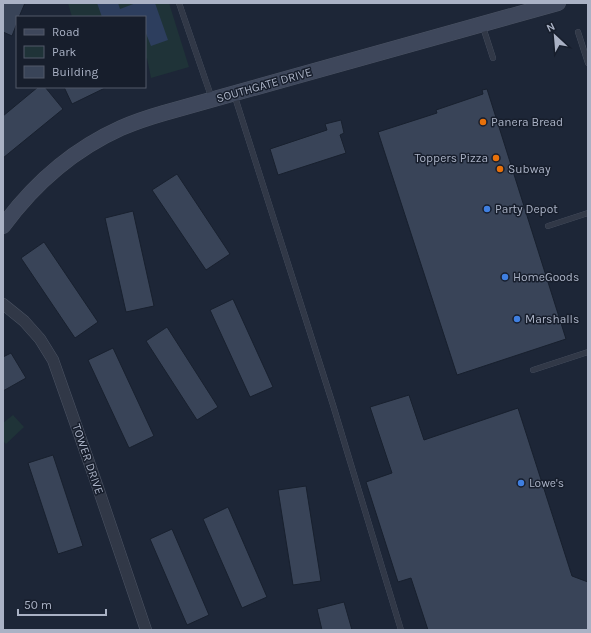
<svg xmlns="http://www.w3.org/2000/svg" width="591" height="633" viewBox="0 0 591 633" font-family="Karla,sans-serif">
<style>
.green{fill:#1f3338}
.water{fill:#2d3e5e}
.building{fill:#394458;stroke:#18202e}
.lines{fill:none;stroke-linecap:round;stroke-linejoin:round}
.lane-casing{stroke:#4b5363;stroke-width:6}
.street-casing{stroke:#4b5363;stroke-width:12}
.secondary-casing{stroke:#4b5363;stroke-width:16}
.lane{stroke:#313847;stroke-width:5.5}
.street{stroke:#313847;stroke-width:11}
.secondary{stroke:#3e475b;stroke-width:15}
.food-dot{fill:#e8710a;stroke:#171e2c;stroke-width:1.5}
.shop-dot{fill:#3f7fe0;stroke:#171e2c;stroke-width:1.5}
.labels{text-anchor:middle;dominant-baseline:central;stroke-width:3;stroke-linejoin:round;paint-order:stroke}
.street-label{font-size:12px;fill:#aab2c5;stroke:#171e2c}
.poi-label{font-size:12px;fill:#aab2c5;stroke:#171e2c;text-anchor:start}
</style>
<rect width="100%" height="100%" fill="#1d2637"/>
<g class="green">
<path d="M68 3H169L189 67 151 78 147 58 145 60V17H72Z"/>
<path d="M13 415 24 427 6 444 3 441V423Z"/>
</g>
<path class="water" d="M97 3H118L120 9 136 3H155L168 40 151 46 145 31V17H102Z"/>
<g class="building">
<path d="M3 3H25L19 17H17V23L12 36 3 32Z"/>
<path d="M38 87H45L63 109 3 158V116Z"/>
<path d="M64 87H107L72 104Z"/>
<path d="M487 89 566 339 457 375 378 132 437 113 436 110 483 94 482 90Z"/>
<path d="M341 120 344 133 340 135 346 153 278 175 270 149 327 130 325 124Z"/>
<path d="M177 174 230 254 206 270 152 190Z"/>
<path d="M133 211 154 306 126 312 105 218Z"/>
<path d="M44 242 98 322 75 338 21 258Z"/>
<path d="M233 299 273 387 250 397 210 310Z"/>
<path d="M167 327 218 407 197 420 146 341Z"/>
<path d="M113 348 154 436 129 448 88 360Z"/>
<path d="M11 353 26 378 3 391V357Z"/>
<path d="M409 395 424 440 518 408 572 576 588 582V630H428L411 578 398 582 366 482 392 473 370 407Z"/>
<path d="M53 455 83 546 58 554 28 463Z"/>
<path d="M306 486 321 581 293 585 278 490Z"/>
<path d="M228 507 267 597 242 608 203 519Z"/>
<path d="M172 529 209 615 187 625 150 539Z"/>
<path d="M344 602 352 630H322L317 609Z"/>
</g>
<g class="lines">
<defs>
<g id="lane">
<path d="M179 3 212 99"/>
<path d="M482 24 493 58"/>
<path d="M578 32 588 63"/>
<path d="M234 94 333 405 401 630"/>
<path d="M548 226 588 213"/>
<path d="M533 370 588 352"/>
</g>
<path id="street" d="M3 304 24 321 40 339 53 360 96 482 146 630"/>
<path id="secondary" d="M3 226C34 184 72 150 121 128 135 122 150 117 164 113L558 3"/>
</defs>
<use href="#lane" class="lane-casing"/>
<use href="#street" class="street-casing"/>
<use href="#secondary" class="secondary-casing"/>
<use href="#lane" class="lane"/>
<use href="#street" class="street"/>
<use href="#secondary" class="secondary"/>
</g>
<g class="food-dot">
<circle cx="483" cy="122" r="4"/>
<circle cx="496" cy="158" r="4"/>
<circle cx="500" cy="169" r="4"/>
</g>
<g class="shop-dot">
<circle cx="487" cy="209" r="4"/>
<circle cx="505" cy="277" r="4"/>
<circle cx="517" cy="319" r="4"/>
<circle cx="521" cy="483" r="4"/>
</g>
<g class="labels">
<g class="street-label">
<text transform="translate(264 85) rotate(-16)">SOUTHGATE DRIVE</text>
<text transform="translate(88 459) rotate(71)">TOWER DRIVE</text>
</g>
<g class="poi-label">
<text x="491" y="122">Panera Bread</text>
<text x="488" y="158" text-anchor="end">Toppers Pizza</text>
<text x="508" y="169">Subway</text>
<text x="495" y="209">Party Depot</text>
<text x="513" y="277">HomeGoods</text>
<text x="525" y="319">Marshalls</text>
<text x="529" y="483">Lowe's</text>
</g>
</g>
<rect width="591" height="633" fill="none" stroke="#aab2c5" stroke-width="8"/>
<rect x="16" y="16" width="130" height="72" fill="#171e2c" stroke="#525969"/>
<rect x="24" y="29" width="20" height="6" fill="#3e475b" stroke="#525969"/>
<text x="52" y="36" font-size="12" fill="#aab2c5">Road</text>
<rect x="24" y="46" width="20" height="12" fill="#1f3338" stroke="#525969"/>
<text x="52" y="56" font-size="12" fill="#aab2c5">Park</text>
<rect x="24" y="66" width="20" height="12" fill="#394458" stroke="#525969"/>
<text x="52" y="76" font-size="12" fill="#aab2c5">Building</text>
<g transform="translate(555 36) rotate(334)" stroke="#171e2c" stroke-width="3" paint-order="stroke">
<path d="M0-3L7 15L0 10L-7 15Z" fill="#aab2c5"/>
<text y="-6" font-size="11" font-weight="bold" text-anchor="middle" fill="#aab2c5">N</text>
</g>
<path d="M18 609v6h88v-6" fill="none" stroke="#aab2c5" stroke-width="2"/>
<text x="24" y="609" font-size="12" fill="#aab2c5" stroke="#171e2c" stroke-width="3" paint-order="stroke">50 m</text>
</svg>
